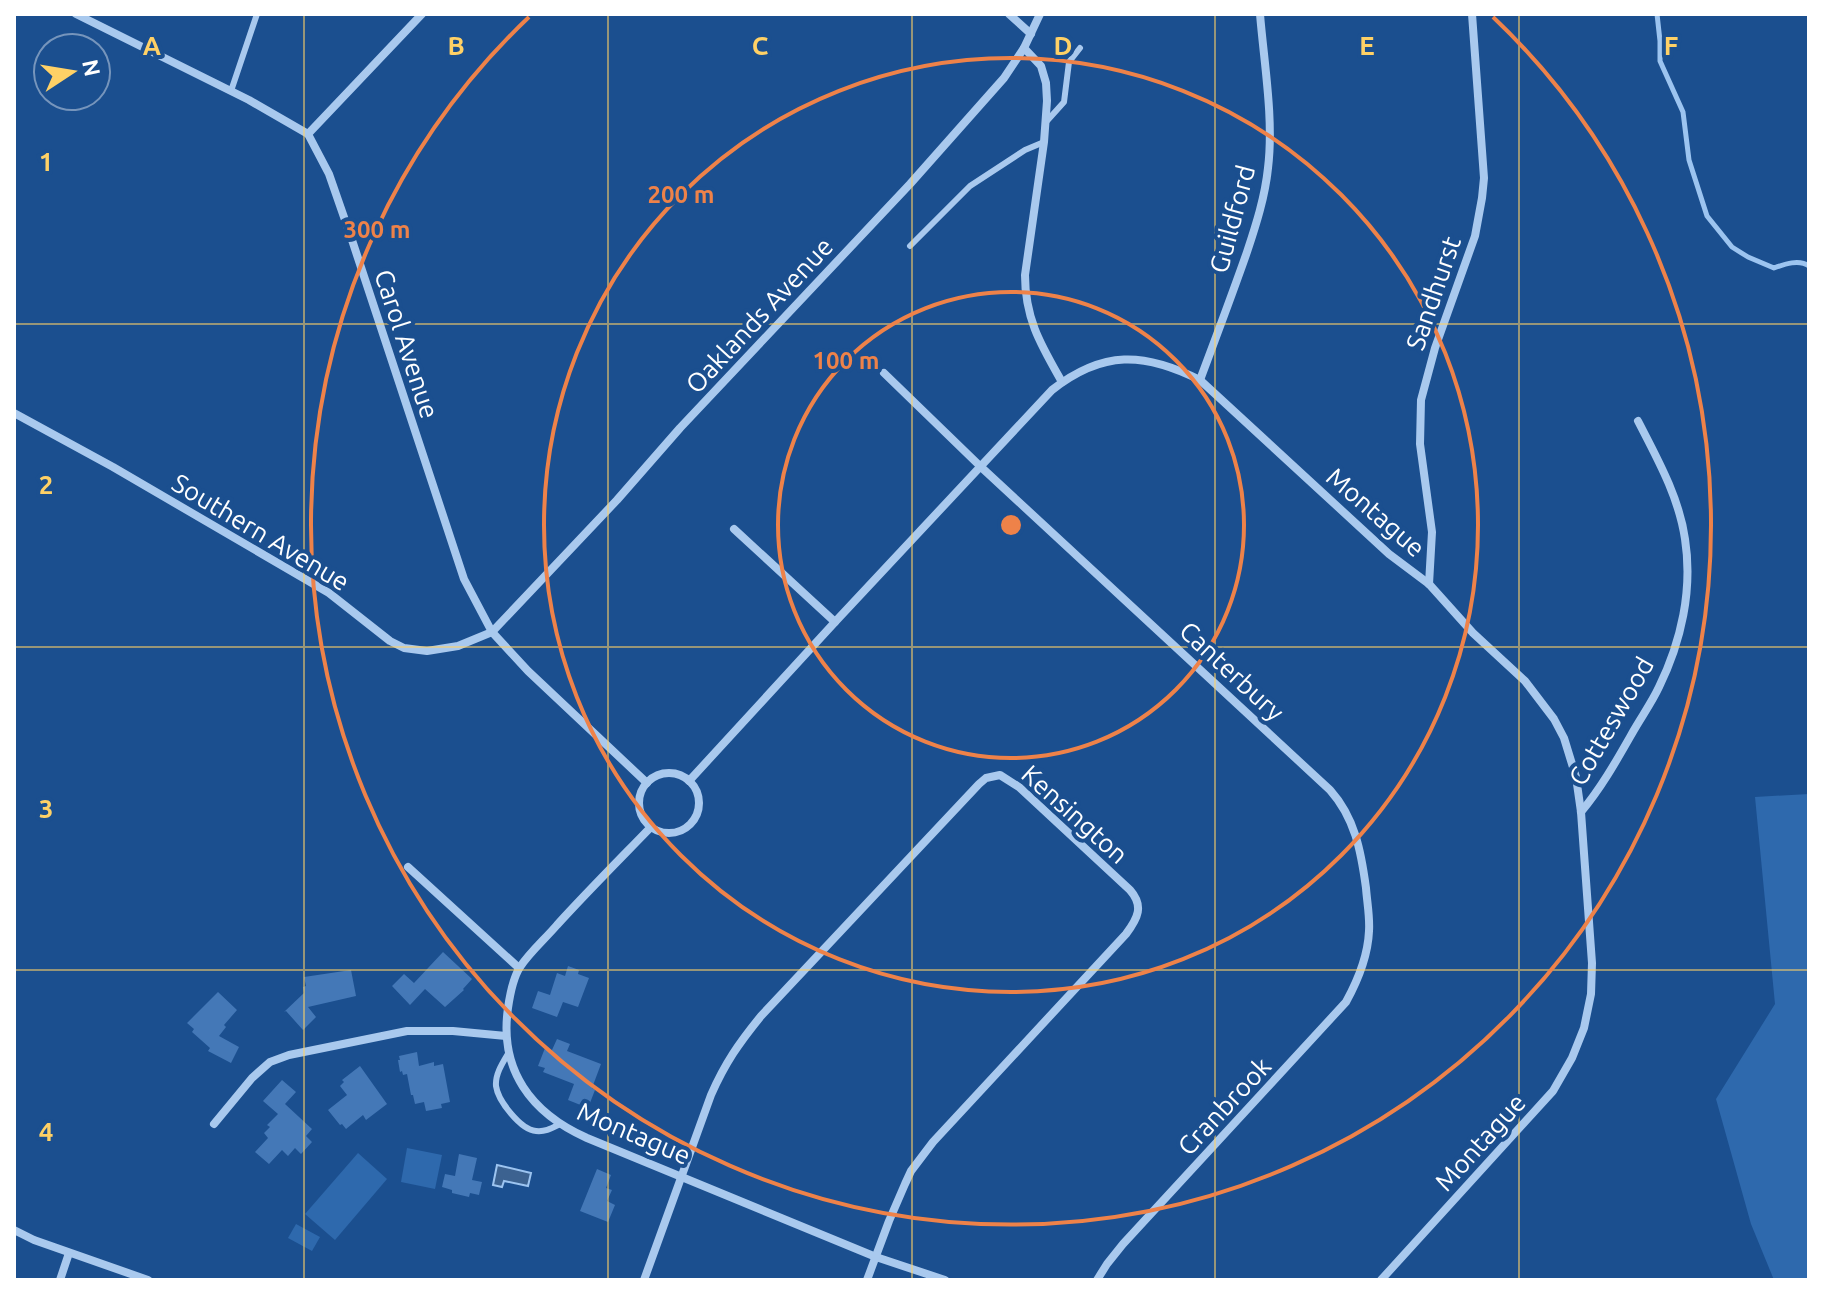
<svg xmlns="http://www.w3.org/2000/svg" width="1823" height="1294" viewBox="0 0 1823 1294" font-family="Ubuntu,sans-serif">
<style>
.green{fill:#2e69ad}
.water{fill:#3c6290;stroke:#9cc4f0;stroke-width:2}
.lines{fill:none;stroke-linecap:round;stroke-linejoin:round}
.stream{stroke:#9cc4f0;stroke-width:5}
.building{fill:#4478b7}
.lane{stroke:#a9c9ee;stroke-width:6}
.street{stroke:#a9c9ee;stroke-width:8}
.grid{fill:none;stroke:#ffd166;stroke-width:2;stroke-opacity:0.55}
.ring{fill:none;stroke:#ee8249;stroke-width:4}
.labels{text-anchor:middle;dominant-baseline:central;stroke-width:8;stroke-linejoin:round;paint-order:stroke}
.street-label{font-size:26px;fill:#fff;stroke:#1b4f8f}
.grid-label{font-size:26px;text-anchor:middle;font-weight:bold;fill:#ffd166;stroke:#1b4f8f;stroke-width:8;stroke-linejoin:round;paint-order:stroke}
.centre{fill:#ee8249;stroke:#1b4f8f;stroke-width:4}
.ring-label{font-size:24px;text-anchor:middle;font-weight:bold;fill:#ee8249;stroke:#1b4f8f;stroke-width:8;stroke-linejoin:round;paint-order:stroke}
</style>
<rect width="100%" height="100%" fill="#1b4f8f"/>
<g class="green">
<path d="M1809 794V1280H1774L1751 1224 1716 1099 1775 1004 1755 797Z"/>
<path d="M407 1148 442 1155 435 1189 401 1182Z"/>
<path d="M358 1153 387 1179 335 1240 305 1214Z"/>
<path d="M296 1224 320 1237 312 1251 288 1238Z"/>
</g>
<path class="water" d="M497 1165 531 1173 528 1186 504 1181 502 1187 493 1185Z"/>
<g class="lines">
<path class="stream" d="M1657 14 1660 41V61L1683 112 1689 160 1707 216 1732 247 1748 257 1774 268C1785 264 1799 259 1809 266"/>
</g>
<g class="building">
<path d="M443 952 472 979 463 989 464 990 445 1007 425 989 410 1005 392 986 404 974 414 983Z"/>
<path d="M568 966 579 970 578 974 589 978 578 1007 563 1002 557 1017 532 1008 538 991 550 995 557 973 565 976Z"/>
<path d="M351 970 356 996 308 1007 316 1017 303 1030 286 1011 284 1012 304 993 303 987 306 986 304 977Z"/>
<path d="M218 992 237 1010 224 1025 226 1027 219 1036 239 1047 231 1063 208 1051 210 1048 192 1032 194 1029 187 1023Z"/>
<path d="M557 1039 570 1044 567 1051 601 1064 592 1088 595 1090 588 1108 568 1100 574 1084 543 1072 545 1068 538 1066 545 1048 552 1050Z"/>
<path d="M417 1052 419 1066 434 1062V1066L443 1064 450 1102 441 1104 442 1108 426 1111 424 1102 415 1104 413 1095H411L407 1074 403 1075 402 1071 400 1072 398 1060H400L399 1056Z"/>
<path d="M360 1066 387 1104 366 1120 363 1115 346 1129 342 1124 340 1125 328 1110 347 1095 340 1086 344 1082 342 1080Z"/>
<path d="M282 1080 296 1092 285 1104 312 1129 306 1136 312 1142 301 1154 295 1148 288 1156 282 1150 269 1164 255 1152 268 1138 264 1133 270 1127 267 1125 278 1114 263 1101Z"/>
<path d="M459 1154 477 1158 472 1180 482 1182 479 1195 470 1193 469 1197 452 1193V1190L442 1187 445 1174 455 1176Z"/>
<path d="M597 1169 611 1175 606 1188 612 1190 607 1201 615 1205 608 1222 580 1211Z"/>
</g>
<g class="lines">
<g class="lane">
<path d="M231 91 257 14"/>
<path d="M1046 122 1064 102 1069 62 1080 48"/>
<path d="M910 246 970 186 1025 150 1044 142"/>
<path d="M509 1052C503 1062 495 1074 496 1086 498 1101 521 1130 536 1131 546 1132 552 1128 560 1124"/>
</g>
<g class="street">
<path d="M76 14 249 100 308 134"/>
<path d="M422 14 308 134 329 174 353 243 464 579 492 632 528 671 647 783"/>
<path d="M1009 14 1031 34"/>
<path d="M1024 48 1041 66 1046 83 1047 101 1044 142 1025 275C1025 319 1041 345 1062 382"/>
<path d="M884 373 981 467 1330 790C1355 818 1361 851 1366 888 1367 902 1370 917 1369 931 1368 955 1357 982 1346 1002L1123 1244 1107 1264 1097 1280"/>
<path d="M1200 380C1216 337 1232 295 1247 252 1256 225 1265 197 1268 168 1274 119 1264 63 1260 14"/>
<path d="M14 413 113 467 329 593 390 641 404 648 427 651 458 646 492 632 617 500 680 428 910 184 1004 78 1024 48 1040 14"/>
<path d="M734 529 835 622"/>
<path d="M1429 584 1432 532 1420 444 1421 400 1435 348 1475 236 1482 198 1484 178 1472 14"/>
<circle cx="669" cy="803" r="30"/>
<path d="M689 781 835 622 1052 390C1103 350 1144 352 1200 380L1389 554 1429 584 1473 633 1525 681 1554 719 1564 738 1576 777 1581 812 1592 963 1591 994 1584 1028 1572 1058 1553 1091 1381 1280"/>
<path d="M1581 812C1602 787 1618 758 1634 730 1642 716 1652 702 1659 687 1681 642 1693 590 1685 539 1679 497 1657 458 1638 421"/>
<path d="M650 828C619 860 587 892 557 925 545 939 530 952 520 967 513 978 510 994 508 1008 499 1070 531 1113 587 1138L876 1257 945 1280"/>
<path d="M408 867 519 968"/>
<path d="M214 1124 252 1078 270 1062 289 1055 407 1031H453L506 1036"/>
<path d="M14 1230 34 1240 148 1280"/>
<path d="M60 1280 69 1253"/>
<path d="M644 1280 711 1095C725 1063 739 1043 761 1016L979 784 986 778 1000 775 1019 787 1130 890C1144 906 1138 918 1126 934L933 1142 911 1171 905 1184 889 1221 867 1280"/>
</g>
</g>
<path class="grid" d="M304 14V1280M608 14V1280M912 14V1280M1215 14V1280M1519 14V1280M14 324H1809M14 647H1809M14 970H1809"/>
<g class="ring">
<circle cx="1011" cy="525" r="233"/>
<circle cx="1011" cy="525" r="467"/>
<path d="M1493 17A700 700 0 1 1 529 17"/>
</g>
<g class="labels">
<g class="street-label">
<text transform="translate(1232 219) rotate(-75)">Guildford</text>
<text transform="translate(1433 293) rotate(-71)">Sandhurst</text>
<text transform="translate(759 315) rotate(-47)">Oaklands Avenue</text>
<text transform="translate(407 344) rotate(72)">Carol Avenue</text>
<text transform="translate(1376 512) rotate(41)">Montague</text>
<text transform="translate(261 532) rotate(31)">Southern Avenue</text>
<text transform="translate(1232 671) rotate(43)">Canterbury</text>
<text transform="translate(1611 721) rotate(-60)">Cotteswood</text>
<text transform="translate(1075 814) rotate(42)">Kensington</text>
<text transform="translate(1224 1106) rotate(-47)">Cranbrook</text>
<text transform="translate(634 1133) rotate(23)">Montague</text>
<text transform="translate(1480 1142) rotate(-48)">Montague</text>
</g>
</g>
<g class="grid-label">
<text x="152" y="55">A</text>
<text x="456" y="55">B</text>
<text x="760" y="55">C</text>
<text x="1063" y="55">D</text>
<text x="1367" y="55">E</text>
<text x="1671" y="55">F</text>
<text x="46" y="171">1</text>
<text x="46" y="494">2</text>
<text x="46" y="818">3</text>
<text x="46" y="1141">4</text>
</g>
<circle cx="1011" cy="525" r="12" class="centre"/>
<g class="ring-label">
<text x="681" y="203">200 m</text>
<text x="377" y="238">300 m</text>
<text x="846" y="369">100 m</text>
</g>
<rect width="1823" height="1294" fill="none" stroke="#ffffff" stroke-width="32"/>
<g transform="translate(72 72) rotate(78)"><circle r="38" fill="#1b4f8f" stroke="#7695bc" stroke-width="2"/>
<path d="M0-6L14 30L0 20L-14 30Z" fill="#ffd166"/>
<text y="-12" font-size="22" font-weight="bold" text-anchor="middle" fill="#ffffff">N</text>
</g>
</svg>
